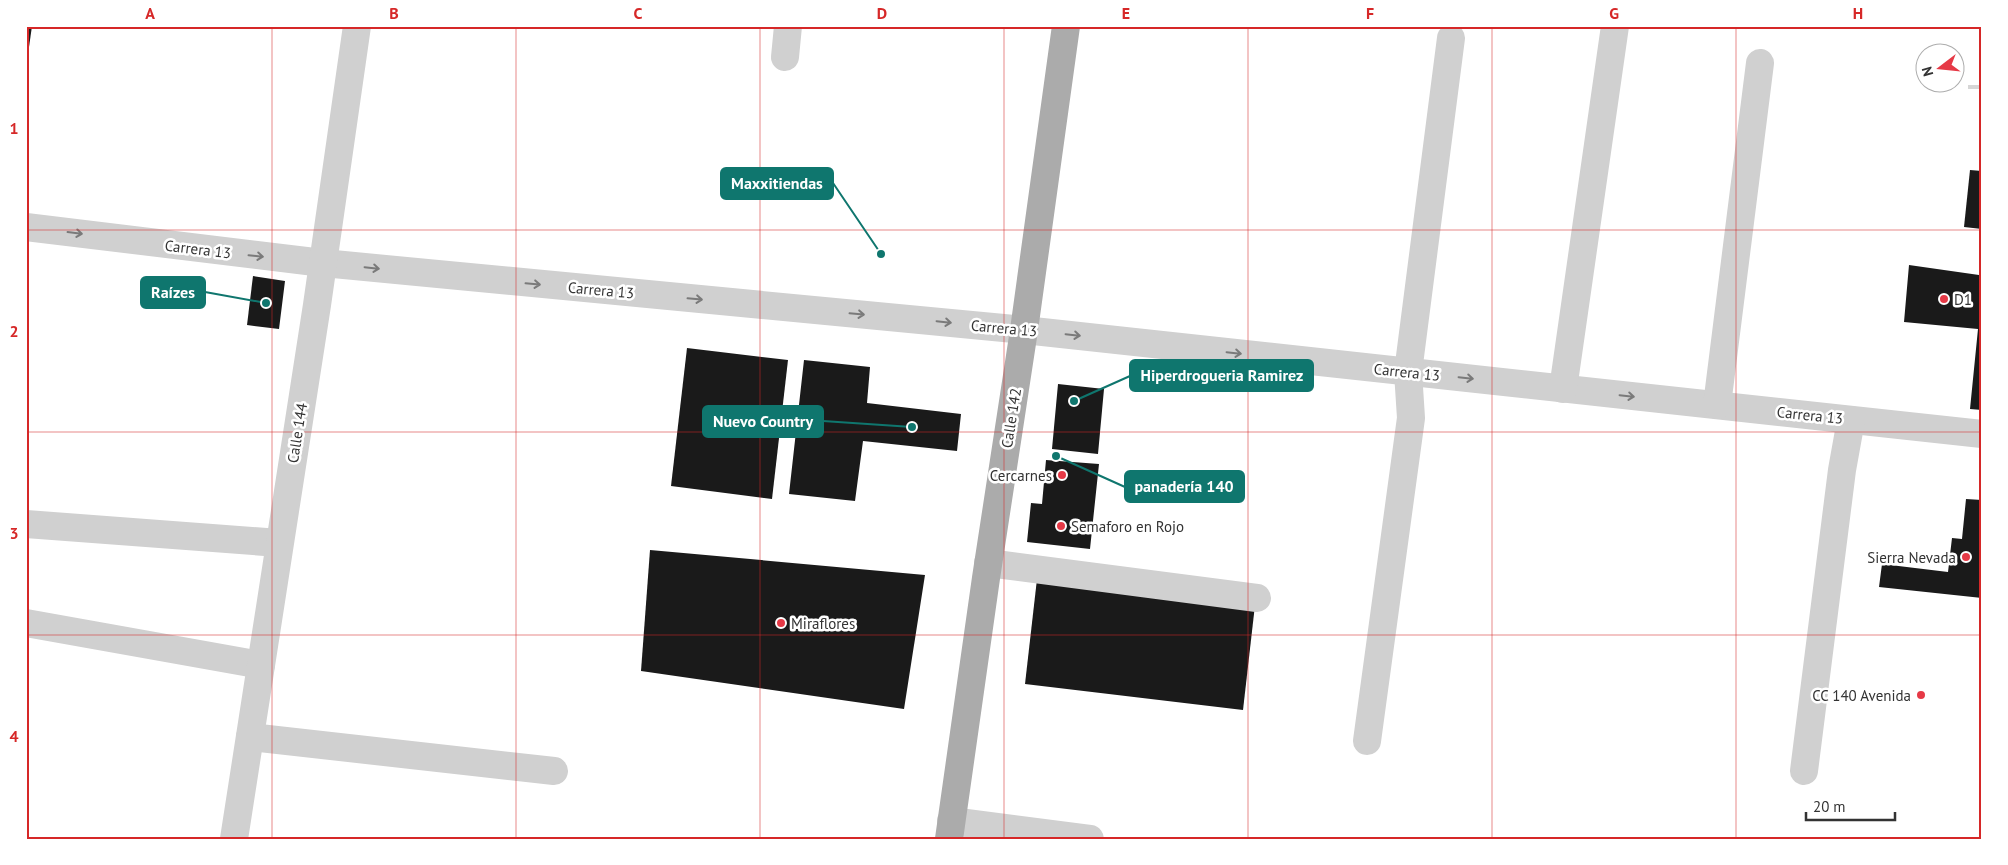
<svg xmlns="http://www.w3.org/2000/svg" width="2008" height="865" viewBox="0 0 2008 865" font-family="'PT Sans',sans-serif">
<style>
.building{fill:#1a1a1a}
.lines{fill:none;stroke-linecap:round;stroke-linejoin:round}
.minor-tunnel{stroke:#d6d6d6;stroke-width:28;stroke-dasharray:28 14;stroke-linecap:butt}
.minor{stroke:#d0d0d0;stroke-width:28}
.major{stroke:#ababab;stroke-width:28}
.oneway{stroke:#7a7a7a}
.grid{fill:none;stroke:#d62828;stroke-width:1;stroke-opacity:0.55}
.poi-dot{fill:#e63946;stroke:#fff;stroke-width:2}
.labels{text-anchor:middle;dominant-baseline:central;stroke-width:5;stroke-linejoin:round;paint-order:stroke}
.street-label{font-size:15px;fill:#333;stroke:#fff}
.poi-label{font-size:15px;fill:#333;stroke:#fff;text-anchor:start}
.leader{fill:none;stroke:#0f766e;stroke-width:2}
.callout-dot{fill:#0f766e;stroke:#fff;stroke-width:2}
.callout{fill:#0f766e;stroke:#0f766e;stroke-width:2}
.callout-label{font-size:16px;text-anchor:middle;font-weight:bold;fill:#fff}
.neatline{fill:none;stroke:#d62828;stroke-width:2}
.grid-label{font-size:16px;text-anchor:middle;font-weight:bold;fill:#d62828}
</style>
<rect width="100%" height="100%" fill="#fff"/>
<g class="building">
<path d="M26 26H32L27 61H26Z"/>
<path d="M1970 170 1982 171V229L1964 227Z"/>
<path d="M1909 265 1979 275 1982 265V410L1970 409 1978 329 1904 322Z"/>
<path d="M253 276 285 281 279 329 247 325Z"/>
<path d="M687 348 788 360 772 499 671 486Z"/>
<path d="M804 360 870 367 867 403 961 414 957 451 863 441 855 501 789 494Z"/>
<path d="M1058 384 1104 389 1098 454 1052 449Z"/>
<path d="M1046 460 1099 464 1090 549 1027 542 1031 503 1042 504Z"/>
<path d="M1966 499 1982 500V598L1879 587 1882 564 1948 572 1952 538 1962 539Z"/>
<path d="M650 550 925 575 904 709 641 671Z"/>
<path d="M1037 579 1255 605 1243 710 1025 684Z"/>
</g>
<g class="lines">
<path class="minor-tunnel" d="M1982 85V89"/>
<g class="minor">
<path d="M785 57 788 26"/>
<path d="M26 227 323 263 1024 330 1982 434"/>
<path d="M1563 389 1615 26"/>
<path d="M1717 405 1760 63"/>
<path d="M26 524 279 543"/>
<path d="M988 563 1257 598"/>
<path d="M26 623 261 665"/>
<path d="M250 737 554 771"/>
<path d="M1367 741 1411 418 1408 372 1451 38"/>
<path d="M1804 771 1842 470 1851 420"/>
<path d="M951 821 1090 839"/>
<path d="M234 839 317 305 357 26"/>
</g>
<path class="major" d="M949 839 986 578 1024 330 1066 26"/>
</g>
<defs><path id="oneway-shaft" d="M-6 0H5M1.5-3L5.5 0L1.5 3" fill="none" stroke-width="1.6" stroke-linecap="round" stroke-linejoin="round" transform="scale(1.25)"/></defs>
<g class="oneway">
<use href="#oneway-shaft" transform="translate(75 233) rotate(7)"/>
<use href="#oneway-shaft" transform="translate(256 256) rotate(6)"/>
<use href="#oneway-shaft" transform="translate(372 268) rotate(6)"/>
<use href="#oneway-shaft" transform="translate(533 284) rotate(5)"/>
<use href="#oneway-shaft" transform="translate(695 299) rotate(5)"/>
<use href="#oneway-shaft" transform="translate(857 314) rotate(5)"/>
<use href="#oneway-shaft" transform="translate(944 322) rotate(6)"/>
<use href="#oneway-shaft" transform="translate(1073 335) rotate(6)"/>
<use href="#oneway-shaft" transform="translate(1234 353) rotate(6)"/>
<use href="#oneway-shaft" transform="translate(1466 378) rotate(6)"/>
<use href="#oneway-shaft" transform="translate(1627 396) rotate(6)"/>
</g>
<path class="grid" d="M272 26V839M516 26V839M760 26V839M1004 26V839M1248 26V839M1492 26V839M1736 26V839M26 230H1982M26 432H1982M26 635H1982"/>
<g class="poi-dot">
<circle cx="1944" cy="299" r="5"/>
<circle cx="1062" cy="475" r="5"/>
<circle cx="1061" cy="526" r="5"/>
<circle cx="1966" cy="557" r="5"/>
<circle cx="781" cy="623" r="5"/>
<circle cx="1921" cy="695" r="5"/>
</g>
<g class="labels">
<g class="street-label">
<text transform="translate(198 249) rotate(7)">Carrera 13</text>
<text transform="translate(601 290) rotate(5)">Carrera 13</text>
<text transform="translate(1004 328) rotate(5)">Carrera 13</text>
<text transform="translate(1407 372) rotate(6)">Carrera 13</text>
<text transform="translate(1810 415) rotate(6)">Carrera 13</text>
<text transform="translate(1011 418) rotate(-81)">Calle 142</text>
<text transform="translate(297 433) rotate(-81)">Calle 144</text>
</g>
<g class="poi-label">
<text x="1954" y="299">D1</text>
<text x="1052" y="475" text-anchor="end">Cercarnes</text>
<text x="1071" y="526">Semaforo en Rojo</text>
<text x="1956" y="557" text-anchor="end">Sierra Nevada</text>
<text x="791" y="623">Miraflores</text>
<text x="1911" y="695" text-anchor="end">CC 140 Avenida</text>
</g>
</g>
<path class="leader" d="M881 254L833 183M266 303L205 292M1074 401L1130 376M912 427L823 421M1056 456L1125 487"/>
<g class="callout-dot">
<circle cx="881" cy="254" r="5"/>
<circle cx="266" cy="303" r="5"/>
<circle cx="1074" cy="401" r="5"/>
<circle cx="912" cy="427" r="5"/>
<circle cx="1056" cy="456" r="5"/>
</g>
<g class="callout">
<rect x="721" y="168" width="112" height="31" rx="5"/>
<rect x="141" y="277" width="64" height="31" rx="5"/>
<rect x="1130" y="360" width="183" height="31" rx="5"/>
<rect x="703" y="406" width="120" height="31" rx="5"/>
<rect x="1125" y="471" width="119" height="31" rx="5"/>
</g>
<g class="callout-label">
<text x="777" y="189">Maxxitiendas</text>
<text x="173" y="298">Raízes</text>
<text x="1222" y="381">Hiperdrogueria Ramirez</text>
<text x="763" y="427">Nuevo Country</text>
<text x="1184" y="492">panadería 140</text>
</g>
<rect width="2008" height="865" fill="none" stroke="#ffffff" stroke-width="55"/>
<g transform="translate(1940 68) rotate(254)"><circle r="24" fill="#ffffff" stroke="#adadad"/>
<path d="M0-4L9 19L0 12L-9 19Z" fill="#e63946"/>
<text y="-8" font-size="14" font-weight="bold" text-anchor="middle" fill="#333333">N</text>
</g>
<path d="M1806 812v8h89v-8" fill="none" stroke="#333333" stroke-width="2.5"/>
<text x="1813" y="812" font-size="15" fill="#333333" stroke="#ffffff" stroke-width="4" paint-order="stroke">20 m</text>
<rect x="28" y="28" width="1952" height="810" class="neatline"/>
<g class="grid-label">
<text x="150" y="19">A</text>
<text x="394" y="19">B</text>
<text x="638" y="19">C</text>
<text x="882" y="19">D</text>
<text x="1126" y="19">E</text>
<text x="1370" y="19">F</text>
<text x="1614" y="19">G</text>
<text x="1858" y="19">H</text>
<text x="14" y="134">1</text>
<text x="14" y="337">2</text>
<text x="14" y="539">3</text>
<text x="14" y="742">4</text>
</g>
</svg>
